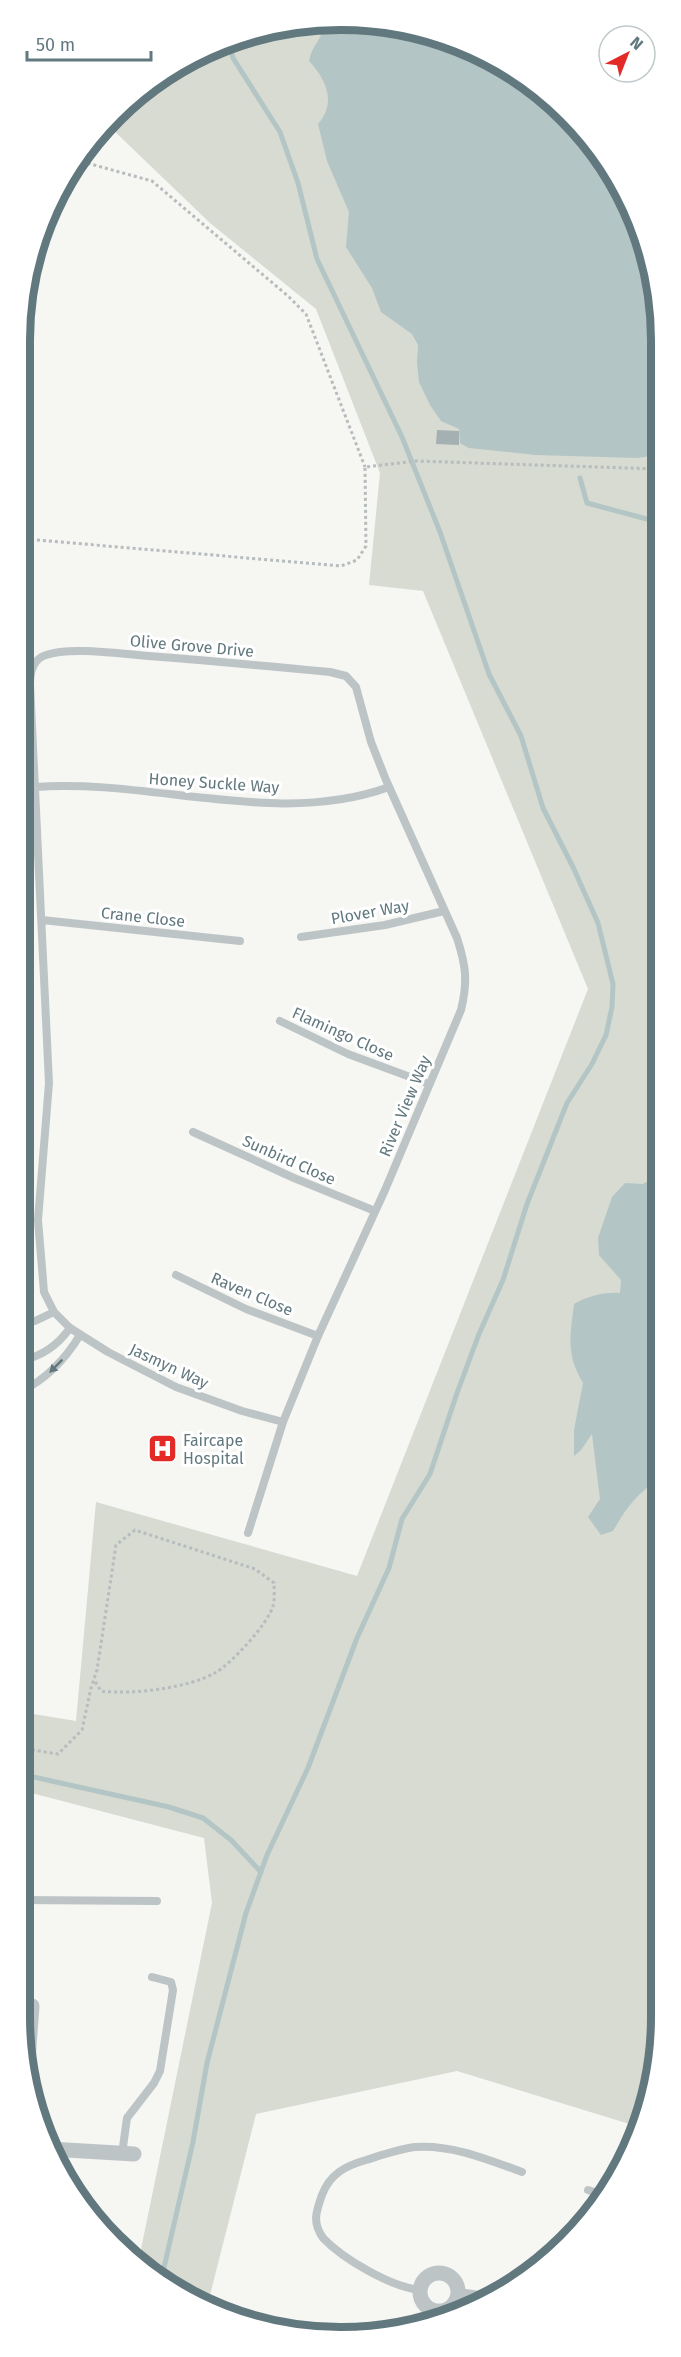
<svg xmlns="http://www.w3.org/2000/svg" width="681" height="2357" viewBox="0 0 681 2357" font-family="'Fira Sans',sans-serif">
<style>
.green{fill:#d7dbd2}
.water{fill:#b3c5c5}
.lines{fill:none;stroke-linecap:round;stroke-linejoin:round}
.stream{stroke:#b3c5c5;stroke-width:5}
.building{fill:#a4b0b2}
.path{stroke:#b7bcbe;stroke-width:3;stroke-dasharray:3 3;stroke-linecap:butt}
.service{stroke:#bdc4c6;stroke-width:8}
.minor{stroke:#bdc4c6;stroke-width:15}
.oneway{fill:#61787e}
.labels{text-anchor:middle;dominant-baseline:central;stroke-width:6;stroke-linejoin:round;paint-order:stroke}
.street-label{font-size:16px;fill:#61787e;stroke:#fff}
.poi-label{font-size:16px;fill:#61787e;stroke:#fff;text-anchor:start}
.rim{fill:none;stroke:#61787e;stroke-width:8}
</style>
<rect width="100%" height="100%" fill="#f6f6f3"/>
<path class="green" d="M278 26H403L483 53 568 114 629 199 659 299 655 2079 636 2126 457 2071 256 2114 207 2307 198 2304 139 2259 212 1903 204 1838 20 1790 21 1712 76 1721 96 1502 357 1576 588 989 423 591 369 585 380 473 316 309 210 223 109 126 162 74Z"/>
<g class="water">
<path d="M324 26H403L483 53 568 114 629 199 659 299 658 455 637 458 536 455 469 448 460 443 459 429 441 421 430 405 419 382 417 363 418 345 412 334 381 312 372 288 346 247 349 212 327 161 318 124C337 103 326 79 309 61 312 45 322 39 324 26Z"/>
<path d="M657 1175V1481C636 1494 625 1510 613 1531L601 1535 588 1517 600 1499 592 1434 581 1450 574 1456V1430L583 1383C566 1355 570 1336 574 1304 589 1296 602 1292 620 1293L621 1280 599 1255 598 1238 612 1197 625 1183 643 1184Z"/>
</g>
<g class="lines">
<g class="stream">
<path d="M580 478 587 503 658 522"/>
<path d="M650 1027 657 1007"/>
<path d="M20 1774 169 1807 203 1818 231 1840 261 1872"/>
<path d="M162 2276 193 2142 207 2063 246 1913 267 1855 308 1768 357 1638 389 1568 402 1519 430 1474 457 1393 479 1334 503 1280 527 1204 567 1103 592 1064 606 1035 612 1007 613 984 598 923 573 867 543 808 521 736 489 674 440 532 402 437 317 259 298 183 280 132 233 58 229 46"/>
</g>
</g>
<path class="building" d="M437 430 459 431V445L436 444Z"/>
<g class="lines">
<g class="path">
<path d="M76 160 152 181 288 296 306 314 365 467"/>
<path d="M25 539 341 566 357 560 366 546 365 467 416 461 658 469"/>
<path d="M20 1748 58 1754 82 1730 91 1688 97 1670 116 1545 135 1530 255 1569 274 1583C274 1590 275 1600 273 1606 268 1624 231 1664 215 1673 188 1688 132 1695 101 1691L94 1680"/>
</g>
<g class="service">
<path d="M35 787C150 778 277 828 389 787"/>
<path d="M42 920 240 941"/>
<path d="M301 937 385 925 444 911"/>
<path d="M280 1021 348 1054 429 1084"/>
<path d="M193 1132 294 1178 375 1211"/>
<path d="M176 1275 246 1309 318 1336"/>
<path d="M22 1322 35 1321 54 1312"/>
<path d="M22 1361C43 1355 57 1346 70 1328"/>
<path d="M22 1391C46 1379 66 1358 80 1335"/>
<path d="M248 1533 283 1422 318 1336 385 1190 461 1010C468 981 466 966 457 938L386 780 371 742 356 687 346 676 330 672C266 666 202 660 137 655 114 653 68 647 46 655 33 659 30 671 30 684L49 1083 38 1220 44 1292 54 1312 70 1328 108 1352 176 1387 242 1411 283 1422"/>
<path d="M20 1900 157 1901"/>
<path d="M122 2154 127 2118 154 2083 160 2071 173 1990 171 1982 152 1977"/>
<path d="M588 2190 607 2196"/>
<path d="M420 2290C391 2287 343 2259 323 2238 312 2222 316 2212 322 2195 330 2174 345 2166 366 2160 382 2155 399 2149 415 2147 451 2144 489 2160 522 2172"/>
<path d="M458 2292 487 2296"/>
</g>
<g class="minor">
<path d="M28 2060 32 2006"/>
<path d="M50 2149 134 2154"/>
<circle cx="439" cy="2292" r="19"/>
</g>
</g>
<defs><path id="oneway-solid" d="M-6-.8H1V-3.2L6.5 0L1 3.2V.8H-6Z" transform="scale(1.5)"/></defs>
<use class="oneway" href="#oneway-solid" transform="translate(56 1366) rotate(135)"/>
<defs>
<symbol id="hospital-square" viewBox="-11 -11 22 22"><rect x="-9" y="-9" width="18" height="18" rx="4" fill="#e42a26" stroke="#fff"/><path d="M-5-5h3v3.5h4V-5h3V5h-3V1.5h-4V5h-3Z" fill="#fff"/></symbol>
</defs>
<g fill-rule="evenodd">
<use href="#hospital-square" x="146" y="1432" width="33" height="33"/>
</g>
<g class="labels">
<g class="street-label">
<text transform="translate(192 646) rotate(5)">Olive Grove Drive</text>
<text transform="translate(214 783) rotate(4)">Honey Suckle Way</text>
<text transform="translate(370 912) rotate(-10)">Plover Way</text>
<text transform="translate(143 917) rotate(6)">Crane Close</text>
<text transform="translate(343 1034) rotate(24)">Flamingo Close</text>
<text transform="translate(405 1106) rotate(-67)">River View Way</text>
<text transform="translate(289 1160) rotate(24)">Sunbird Close</text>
<text transform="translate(252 1294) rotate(23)">Raven Close</text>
<text transform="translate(169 1366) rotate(25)">Jasmyn Way</text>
</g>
<g class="poi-label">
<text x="183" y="1440">Faircape<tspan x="183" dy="18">Hospital</tspan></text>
</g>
</g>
<path d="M0 0H681V2357H0ZM340 30H341A310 310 0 0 1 651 340V2017A310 310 0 0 1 341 2327H340A310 310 0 0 1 30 2017V340A310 310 0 0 1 340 30Z" fill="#fff" fill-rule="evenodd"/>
<path class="rim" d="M340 30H341A310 310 0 0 1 651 340V2017A310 310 0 0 1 341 2327H340A310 310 0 0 1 30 2017V340A310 310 0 0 1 340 30Z"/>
<g transform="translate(627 54) rotate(42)"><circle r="28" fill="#ffffff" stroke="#c0c9cb" stroke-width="1.5"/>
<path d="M0-4.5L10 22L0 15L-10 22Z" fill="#e42a26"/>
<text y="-9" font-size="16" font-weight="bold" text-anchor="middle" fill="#61787e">N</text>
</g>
<path d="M27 51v9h124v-9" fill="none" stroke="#61787e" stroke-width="3"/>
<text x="36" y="51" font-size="18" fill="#61787e" stroke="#ffffff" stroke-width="4.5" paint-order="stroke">50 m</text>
</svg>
